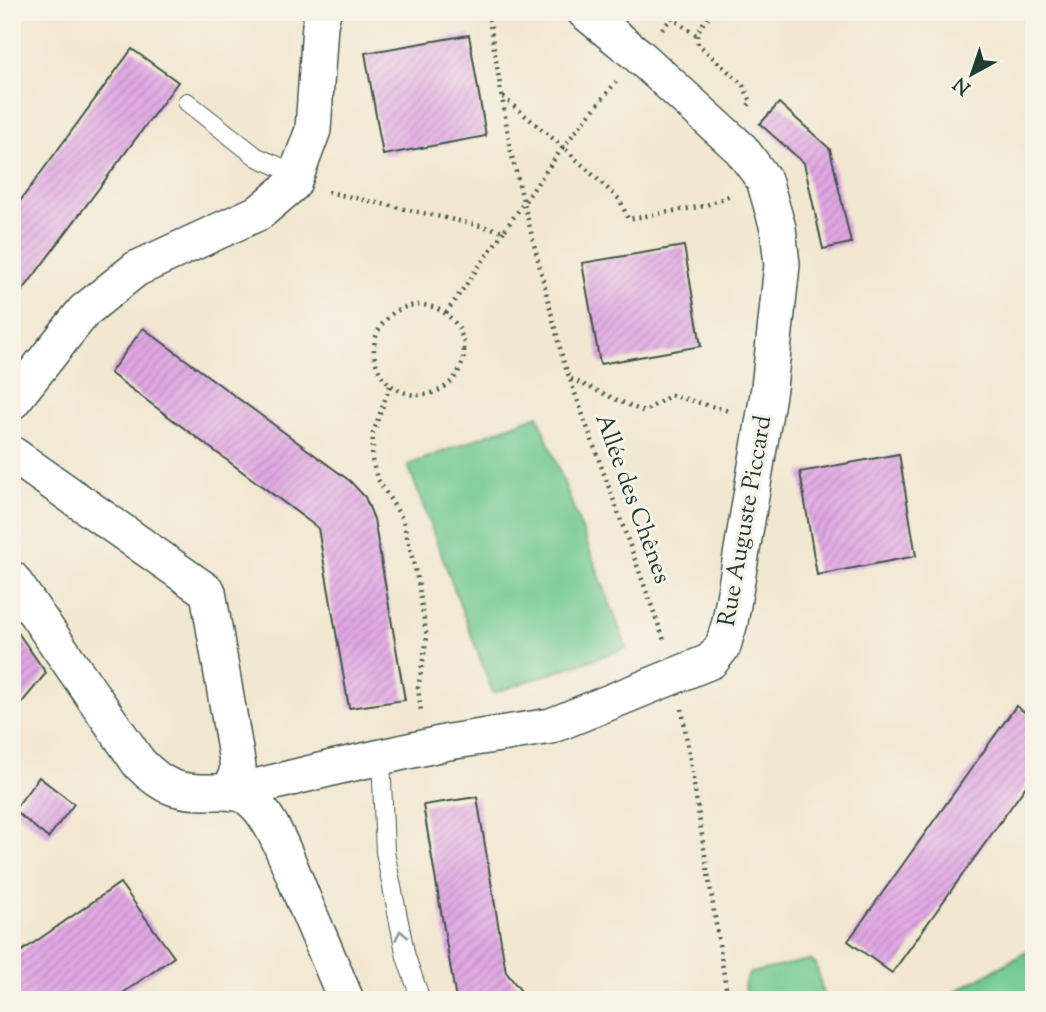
<svg xmlns="http://www.w3.org/2000/svg" width="1046" height="1012" viewBox="0 0 1046 1012" font-family="'Sorts Mill Goudy',serif">
<style>
.garden{fill:#71c990;stroke:#488362;stroke-width:2}
.building{fill:url(#building-hatch)}
.lines{fill:none;stroke-linecap:round;stroke-linejoin:round}
.service-casing{stroke:#3f564b;stroke-width:20}
.minor-casing{stroke:#3f564b;stroke-width:38}
.path{stroke:#3f564b;stroke-width:4.5;stroke-dasharray:2 5;stroke-linecap:butt}
.service{stroke:#fff;stroke-width:18}
.minor{stroke:#fff;stroke-width:35}
.oneway{stroke:#8f9e9a}
.labels{text-anchor:middle;dominant-baseline:central;stroke-width:6;stroke-linejoin:round;paint-order:stroke}
.street-label{font-size:24px;fill:#1f3d34;stroke:#f7f3e8}
</style>
<defs>
<pattern id="building-hatch" width="6" height="6" patternUnits="userSpaceOnUse" patternTransform="scale(1.75)"><rect width="6" height="6" fill="#e1a7e4"/><path d="M-1 1l2-2M0 6l6-6M5 7l2-2" fill="none" stroke="#b689ba"/></pattern>
</defs>
<rect width="100%" height="100%" fill="#f7f3e8"/>
<filter id="ink" filterUnits="userSpaceOnUse"><feTurbulence type="fractalNoise" baseFrequency=".0143" numOctaves="2"/><feDisplacementMap in="SourceGraphic" scale="14" xChannelSelector="R" yChannelSelector="G"/><feConvolveMatrix kernelMatrix="1 2 1 2 8 2 1 2 1" color-interpolation-filters="sRGB"/></filter>
<filter id="wash" filterUnits="userSpaceOnUse"><feTurbulence type="fractalNoise" baseFrequency=".00686" numOctaves="4" result="noise"/><feDisplacementMap in="SourceGraphic" scale="28" xChannelSelector="R" yChannelSelector="G"/><feGaussianBlur stdDeviation="1.57" result="paint"/><feColorMatrix in="noise" values="0 0 0 0 0 0 0 0 0 0 0 0 0 0 0 0 0 1.4 0 .05"/><feComposite in="paint" operator="in"/></filter>
<g filter="url(#wash)">
<rect width="100%" height="100%" fill="#f2e7d0"/>
<g class="garden">
<path d="M538 415 627 648 493 693 408 465Z"/>
<path d="M1034 948V1000H940Z"/>
<path d="M809 960 816 964 824 1000H749L744 984 750 973Z"/>
</g>
<g id="blocks">
<g class="building">
<path d="M469 35 486 136 383 155 365 53Z"/>
<path d="M132 49 178 82 12 305V212Z"/>
<path d="M779 103 830 149 851 243 823 249 804 163 760 124Z"/>
<path d="M684 246 701 346 600 364 582 263Z"/>
<path d="M143 328 350 481 365 497 374 519 405 700 349 708 318 528 110 373Z"/>
<path d="M899 454 916 556 817 575 800 472Z"/>
<path d="M12 624 46 673 12 715Z"/>
<path d="M1016 706 1034 719V775L892 973 848 941Z"/>
<path d="M39 777 74 804 48 838 14 810Z"/>
<path d="M477 797 506 972 528 1000H456L423 805Z"/>
<path d="M120 883 174 957 113 1000H12V958Z"/>
</g>
</g>
</g>
<g filter="url(#ink)">
<use href="#blocks" fill-opacity="0" stroke="#3f564b" stroke-width="2"/>
<g class="lines">
<defs>
<g id="service">
<path d="M187 102 257 157 296 174"/>
<path d="M381 757 385 852 406 957 421 1000"/>
</g>
<g id="minor">
<path d="M12 402 84 311 136 269 260 212 293 184 313 130 320 25 323 12"/>
<path d="M12 454 208 592 238 767 232 792"/>
<path d="M12 579 139 763C164 789 180 793 216 792 226 792 238 791 247 797 274 815 291 871 304 901 318 934 332 966 346 1000"/>
<path d="M247 797 259 786 336 767 449 742 551 726 711 661 723 646 730 622 769 388 782 265 778 228 764 180 741 149 639 56 585 12"/>
</g>
</defs>
<use href="#service" class="service-casing"/>
<use href="#minor" class="minor-casing"/>
<g class="path">
<path d="M488 12 511 152 563 360 665 643"/>
<path d="M713 12C704 23 695 29 698 44L743 85 751 102 747 107"/>
<path d="M662 29 672 18 696 35"/>
<path d="M503 97 563 147 616 82"/>
<path d="M328 192 504 231 563 147 620 200 628 219 704 206 731 195"/>
<circle cx="419" cy="350" r="45"/>
<path d="M446 313 504 231"/>
<path d="M571 379 644 412 671 395 729 411"/>
<path d="M390 386 373 433 372 460 377 478 403 520 418 582 427 638 418 688 421 712"/>
<path d="M682 709 728 1000"/>
</g>
<use href="#service" class="service"/>
<use href="#minor" class="minor"/>
</g>
<defs><path id="oneway-chevron" d="M-2-3.5L2.5 0L-2 3.5" fill="none" stroke-width="1.6" stroke-linecap="round" stroke-linejoin="round" transform="scale(1.75)"/></defs>
<use class="oneway" href="#oneway-chevron" transform="translate(401 935) rotate(-101)"/>
</g>
<g class="labels">
<g class="street-label">
<text transform="translate(632 499) rotate(70)">Allée des Chênes</text>
<text transform="translate(746 521) rotate(-80)">Rue Auguste Piccard</text>
</g>
</g>
<rect width="1046" height="1012" fill="none" stroke="#f7f3e8" stroke-width="42"/>
<g transform="translate(972 74) rotate(220)" stroke="#f7f3e8" stroke-width="5" paint-order="stroke">
<path d="M0-5L12 26L0 18L-12 26Z" fill="#1f3d34"/>
<text y="-10" font-size="19" font-weight="bold" text-anchor="middle" fill="#1f3d34">N</text>
</g>
</svg>
